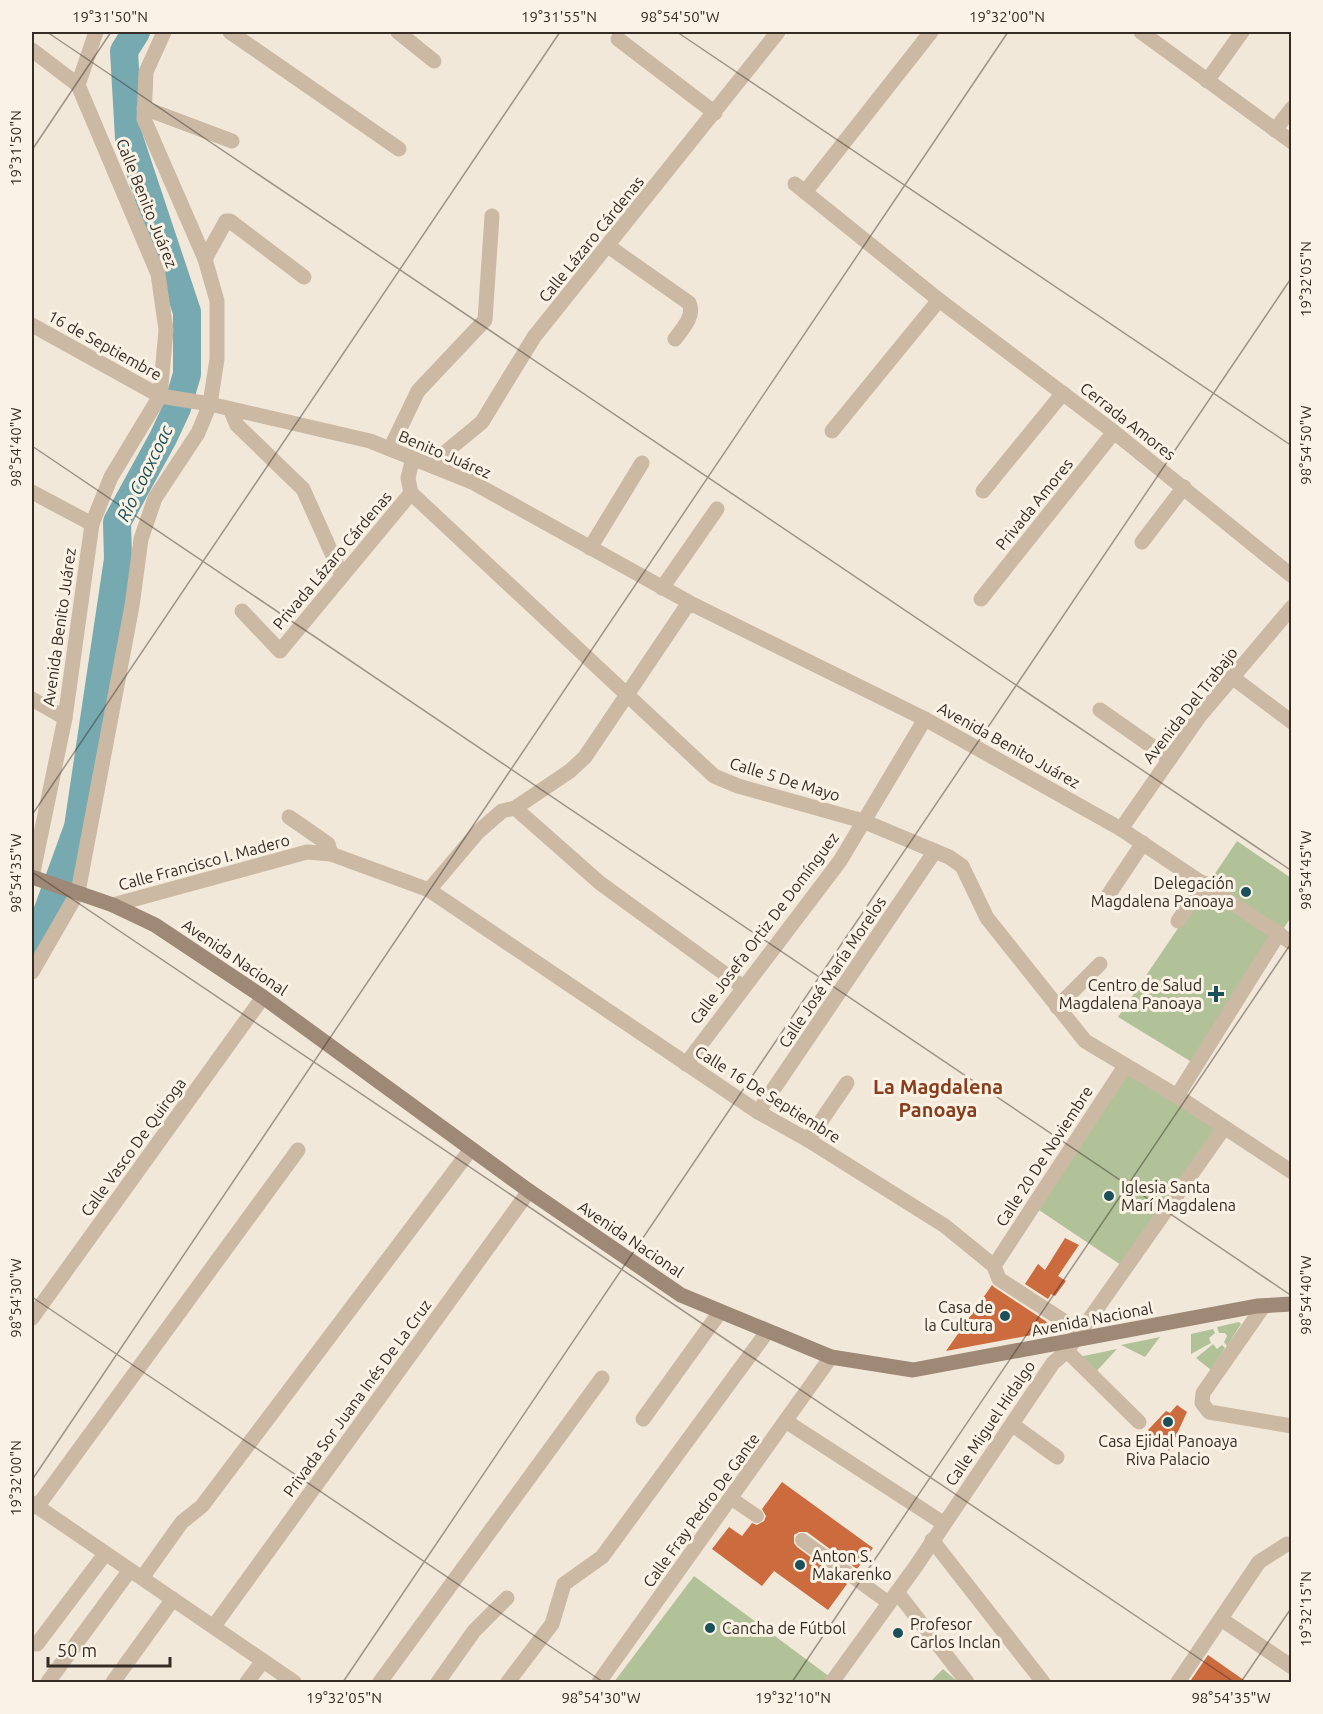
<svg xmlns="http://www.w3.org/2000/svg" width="1323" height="1714" viewBox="0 0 1323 1714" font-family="Ubuntu,sans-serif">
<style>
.green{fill:#b1c298}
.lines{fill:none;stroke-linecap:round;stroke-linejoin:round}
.river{stroke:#77aab0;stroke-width:28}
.building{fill:#cb6b3e}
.pedestrian{stroke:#cbb9a4;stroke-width:14}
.minor{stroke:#cbb9a4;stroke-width:15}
.tertiary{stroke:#cbb9a4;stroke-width:15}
.secondary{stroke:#9e8876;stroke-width:15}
.ticks{fill:none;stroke:#362c26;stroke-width:1.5;stroke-opacity:0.45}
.poi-dot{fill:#1a5059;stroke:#faf2e5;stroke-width:2}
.labels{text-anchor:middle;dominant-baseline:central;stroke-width:6;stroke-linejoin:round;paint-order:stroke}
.street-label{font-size:16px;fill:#362c26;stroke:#faf2e5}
.poi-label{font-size:16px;fill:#362c26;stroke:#faf2e5;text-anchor:start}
.water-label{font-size:18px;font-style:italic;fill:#1a5059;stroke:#faf2e5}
.quarter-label{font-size:20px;font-weight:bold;fill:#883e1c;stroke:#faf2e5}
.neatline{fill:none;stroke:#362c26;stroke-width:2}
.ticks-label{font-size:15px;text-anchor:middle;fill:#362c26}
</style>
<rect width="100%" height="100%" fill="#f2e8d9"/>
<g class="green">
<path d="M1237 841 1291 878V917L1195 1064 1118 1017Z"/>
<path d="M1127 1069 1218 1127 1121 1265 1033 1206Z"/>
<path d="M1239 1322 1241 1324 1227 1346 1224 1342 1227 1336 1225 1333H1219L1217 1327Z"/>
<path d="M1213 1329 1215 1333 1209 1338 1211 1343 1191 1354V1334Z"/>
<path d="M1160 1337 1145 1357 1121 1345Z"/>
<path d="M1213 1344 1217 1349 1222 1345 1225 1348 1211 1370 1196 1358Z"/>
<path d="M1117 1349 1092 1376 1074 1358Z"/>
<path d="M694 1576 834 1680 832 1682H614Z"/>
<path d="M943 1669 958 1682H930Z"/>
</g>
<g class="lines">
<path class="river" d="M32 954 78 827 118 559 117 522 163 438 177 408 187 374V312L129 138 124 51 136 32"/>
</g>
<g class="building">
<path d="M1065 1238 1079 1245 1058 1276 1066 1281 1055 1296 1051 1294 1048 1299 1025 1284 1038 1264 1045 1270Z"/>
<path d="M992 1285 994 1287 1059 1330 946 1351Z"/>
<path d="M1177 1405 1187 1412 1169 1451 1148 1430 1166 1411 1170 1413Z"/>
<path d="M782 1482 873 1548 857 1569 807 1532H799L794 1535V1543L797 1547 847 1584 828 1610 774 1571 762 1586 712 1549 729 1527 742 1536 752 1523 757 1525 764 1521 766 1516 762 1509Z"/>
<path d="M1208 1655 1248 1683H1189Z"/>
</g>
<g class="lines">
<g class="pedestrian">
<path d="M732 1499 757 1516"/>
<path d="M802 1540 889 1603"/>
</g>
<g class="minor">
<path d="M96 32 78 85 158 274 166 330 160 396"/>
<path d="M230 32 399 149"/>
<path d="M398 32 434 61"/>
<path d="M1141 32 1292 142"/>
<path d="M618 39 715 113"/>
<path d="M32 50 78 85"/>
<path d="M1207 81 1242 32"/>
<path d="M144 108 232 141"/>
<path d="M1275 130 1292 108"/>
<path d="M795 184 939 300 1114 432 1292 576"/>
<path d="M805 192 931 32"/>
<path d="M608 246 689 303C695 316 683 328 675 339"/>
<path d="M205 259 226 221H230L304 277"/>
<path d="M231 411 237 425 303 489 342 576"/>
<path d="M832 431 939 300"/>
<path d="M390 449 418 391 485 320 492 216"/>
<path d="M413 458 408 478 411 493 714 776 738 786 863 821 949 857 962 866 987 918 1085 1041 1177 1096 1292 1172"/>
<path d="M430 465 482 422 534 337 778 32"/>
<path d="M983 491 1063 393"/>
<path d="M32 492 92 524"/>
<path d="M1142 542 1184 487"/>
<path d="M590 548 642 463"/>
<path d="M662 588 717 509"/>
<path d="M981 599 1114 432"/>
<path d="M242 611 280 651 411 493"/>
<path d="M1232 677 1292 722"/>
<path d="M32 699 65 718"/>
<path d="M1100 710 1170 759"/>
<path d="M515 808 600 883 743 987"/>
<path d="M289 817 328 844 331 854"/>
<path d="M1121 829 1199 717 1292 607"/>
<path d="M429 890 478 832 502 811 515 808 570 771 585 757 686 607 694 605"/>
<path d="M1107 897 1143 843"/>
<path d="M113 905 307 852 331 854 429 890 758 1112 808 1140 945 1226 994 1266 999 1279 1081 1332"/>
<path d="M1178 921 1204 883"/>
<path d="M32 972 78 892 132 606 141 539 155 498 198 433 210 404 217 359V301L205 259 144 119 146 72 164 32"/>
<path d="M1057 1007 1100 964"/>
<path d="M686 1064 840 861 925 719"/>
<path d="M1177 1096 1279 933"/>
<path d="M758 1112 935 851"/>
<path d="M808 1140 847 1083"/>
<path d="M994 1266 1125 1066"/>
<path d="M1263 1307 1203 1393 1202 1403 1209 1412 1292 1426"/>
<path d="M32 1318 263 997"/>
<path d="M1067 1351 1139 1422"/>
<path d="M643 1419 720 1312"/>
<path d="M787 1422 943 1523"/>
<path d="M1013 1425 1057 1457"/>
<path d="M32 1503 294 1682"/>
<path d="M37 1507 298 1150"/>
<path d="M932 1540 1043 1682"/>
<path d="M142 1578 182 1522 202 1506 471 1149"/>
<path d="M897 1592 967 1682"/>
<path d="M1221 1619 1292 1667"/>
<path d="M214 1626 529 1191"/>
<path d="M37 1644 105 1554"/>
<path d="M48 1682 130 1570"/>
<path d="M113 1682 173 1599"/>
<path d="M247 1682 263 1661"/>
<path d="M380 1682 602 1378"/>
<path d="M438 1682 474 1631 507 1598"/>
<path d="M508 1682 552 1624 564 1584 602 1557 767 1332"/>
<path d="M832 1682 916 1566 1053 1363 1067 1351 1224 1128"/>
<path d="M1178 1682 1259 1562 1287 1544H1292"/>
</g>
<g class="tertiary">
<path d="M32 325 160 396 210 404 370 441 472 482 694 605 925 719 1121 829 1292 943"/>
<path d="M32 877 65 718 92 524 111 477 160 396"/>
<path d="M599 1682 831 1357"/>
</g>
<path class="secondary" d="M32 877 113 905 155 925 263 997 529 1191 681 1295 831 1357 913 1370 1257 1306 1292 1304"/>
</g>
<path class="ticks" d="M47 32 1292 871M677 32 1292 446M32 150 111 32M32 446 1292 1296M32 815 560 32M32 872 1234 1682M32 1297 603 1682M32 1480 1008 32M343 1682 1292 277M792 1682 1292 942M1241 1682 1292 1607"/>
<g class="poi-dot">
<circle cx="1246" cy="892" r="6"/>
<path d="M1213 985h6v6h6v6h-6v6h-6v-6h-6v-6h6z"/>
<circle cx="1109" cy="1196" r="6"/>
<circle cx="1005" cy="1316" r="6"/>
<circle cx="1168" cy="1422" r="6"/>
<circle cx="800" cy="1565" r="6"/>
<circle cx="710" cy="1628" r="6"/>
<circle cx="898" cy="1633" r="6"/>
</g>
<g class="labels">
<g class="street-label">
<text transform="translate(147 203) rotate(68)">Calle Benito Juárez</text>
<text transform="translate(591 239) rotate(-51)">Calle Lázaro Cárdenas</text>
<text transform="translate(105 345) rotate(29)">16 de Septiembre</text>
<text transform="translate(1128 421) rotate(38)">Cerrada Amores</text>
<text transform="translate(445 454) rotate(23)">Benito Juárez</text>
<text transform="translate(1034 504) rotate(-51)">Privada Amores</text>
<text transform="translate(332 560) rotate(-50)">Privada Lázaro Cárdenas</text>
<text transform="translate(59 627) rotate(-82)">Avenida Benito Juárez</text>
<text transform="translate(1190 705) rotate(-52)">Avenida Del Trabajo</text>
<text transform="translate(1009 745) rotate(29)">Avenida Benito Juárez</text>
<text transform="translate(785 779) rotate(17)">Calle 5 De Mayo</text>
<text transform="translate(204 862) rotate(-15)">Calle Francisco I. Madero</text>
<text transform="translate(764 928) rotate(-53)">Calle Josefa Ortiz De Domínguez</text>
<text transform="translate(235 957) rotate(34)">Avenida Nacional</text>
<text transform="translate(832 972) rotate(-56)">Calle José María Morelos</text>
<text transform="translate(768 1094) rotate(32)">Calle 16 De Septiembre</text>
<text transform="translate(133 1147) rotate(-54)">Calle Vasco De Quiroga</text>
<text transform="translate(1044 1156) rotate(-57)">Calle 20 De Noviembre</text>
<text transform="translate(631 1239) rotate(34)">Avenida Nacional</text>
<text transform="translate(1092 1319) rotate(-11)">Avenida Nacional</text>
<text transform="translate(357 1398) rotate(-54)">Privada Sor Juana Inés De La Cruz</text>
<text transform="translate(990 1423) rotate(-56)">Calle Miguel Hidalgo</text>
<text transform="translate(701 1510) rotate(-54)">Calle Fray Pedro De Gante</text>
</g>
<g class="poi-label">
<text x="1234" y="883" text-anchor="end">Delegación<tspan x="1234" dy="18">Magdalena Panoaya</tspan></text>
<text x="1202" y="985" text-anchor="end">Centro de Salud<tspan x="1202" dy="18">Magdalena Panoaya</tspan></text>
<text x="1121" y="1187">Iglesia Santa<tspan x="1121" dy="18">Marí Magdalena</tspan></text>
<text x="993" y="1307" text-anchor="end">Casa de<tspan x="993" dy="18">la Cultura</tspan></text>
<text x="1168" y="1441" text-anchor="middle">Casa Ejidal Panoaya<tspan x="1168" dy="18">Riva Palacio</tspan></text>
<text x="812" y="1556">Anton S.<tspan x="812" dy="18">Makarenko</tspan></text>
<text x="910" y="1624">Profesor<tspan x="910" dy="18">Carlos Inclan</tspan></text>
<text x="722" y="1628">Cancha de Fútbol</text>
</g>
<g class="water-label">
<text transform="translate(144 473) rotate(-64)">Río Coaxcoac</text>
</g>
<g class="quarter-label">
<text x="938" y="1086">La Magdalena<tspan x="938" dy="23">Panoaya</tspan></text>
</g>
</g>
<rect width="1323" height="1714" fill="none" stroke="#faf2e5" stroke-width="66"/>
<path d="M48 1657v9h122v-9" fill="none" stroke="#362c26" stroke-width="3"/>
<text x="57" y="1657" font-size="18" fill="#362c26" stroke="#faf2e5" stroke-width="4.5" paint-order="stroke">50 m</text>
<rect x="33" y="33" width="1257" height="1648" class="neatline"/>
<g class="ticks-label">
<text x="110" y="22">19°31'50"N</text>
<text x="559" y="22">19°31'55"N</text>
<text x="680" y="22">98°54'50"W</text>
<text x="1007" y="22">19°32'00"N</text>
<text transform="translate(16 148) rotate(-90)" y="5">19°31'50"N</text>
<text transform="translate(1306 279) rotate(-90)" y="5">19°32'05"N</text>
<text transform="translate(1306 445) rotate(-90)" y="5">98°54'50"W</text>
<text transform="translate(16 447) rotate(-90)" y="5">98°54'40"W</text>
<text transform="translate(1306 870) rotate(-90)" y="5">98°54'45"W</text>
<text transform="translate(16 873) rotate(-90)" y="5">98°54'35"W</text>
<text transform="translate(1306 1295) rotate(-90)" y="5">98°54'40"W</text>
<text transform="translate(16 1298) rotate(-90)" y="5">98°54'30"W</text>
<text transform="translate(16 1478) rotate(-90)" y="5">19°32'00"N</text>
<text transform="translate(1306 1609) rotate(-90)" y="5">19°32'15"N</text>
<text x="344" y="1703">19°32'05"N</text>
<text x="601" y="1703">98°54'30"W</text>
<text x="793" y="1703">19°32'10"N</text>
<text x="1231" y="1703">98°54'35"W</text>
</g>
</svg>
